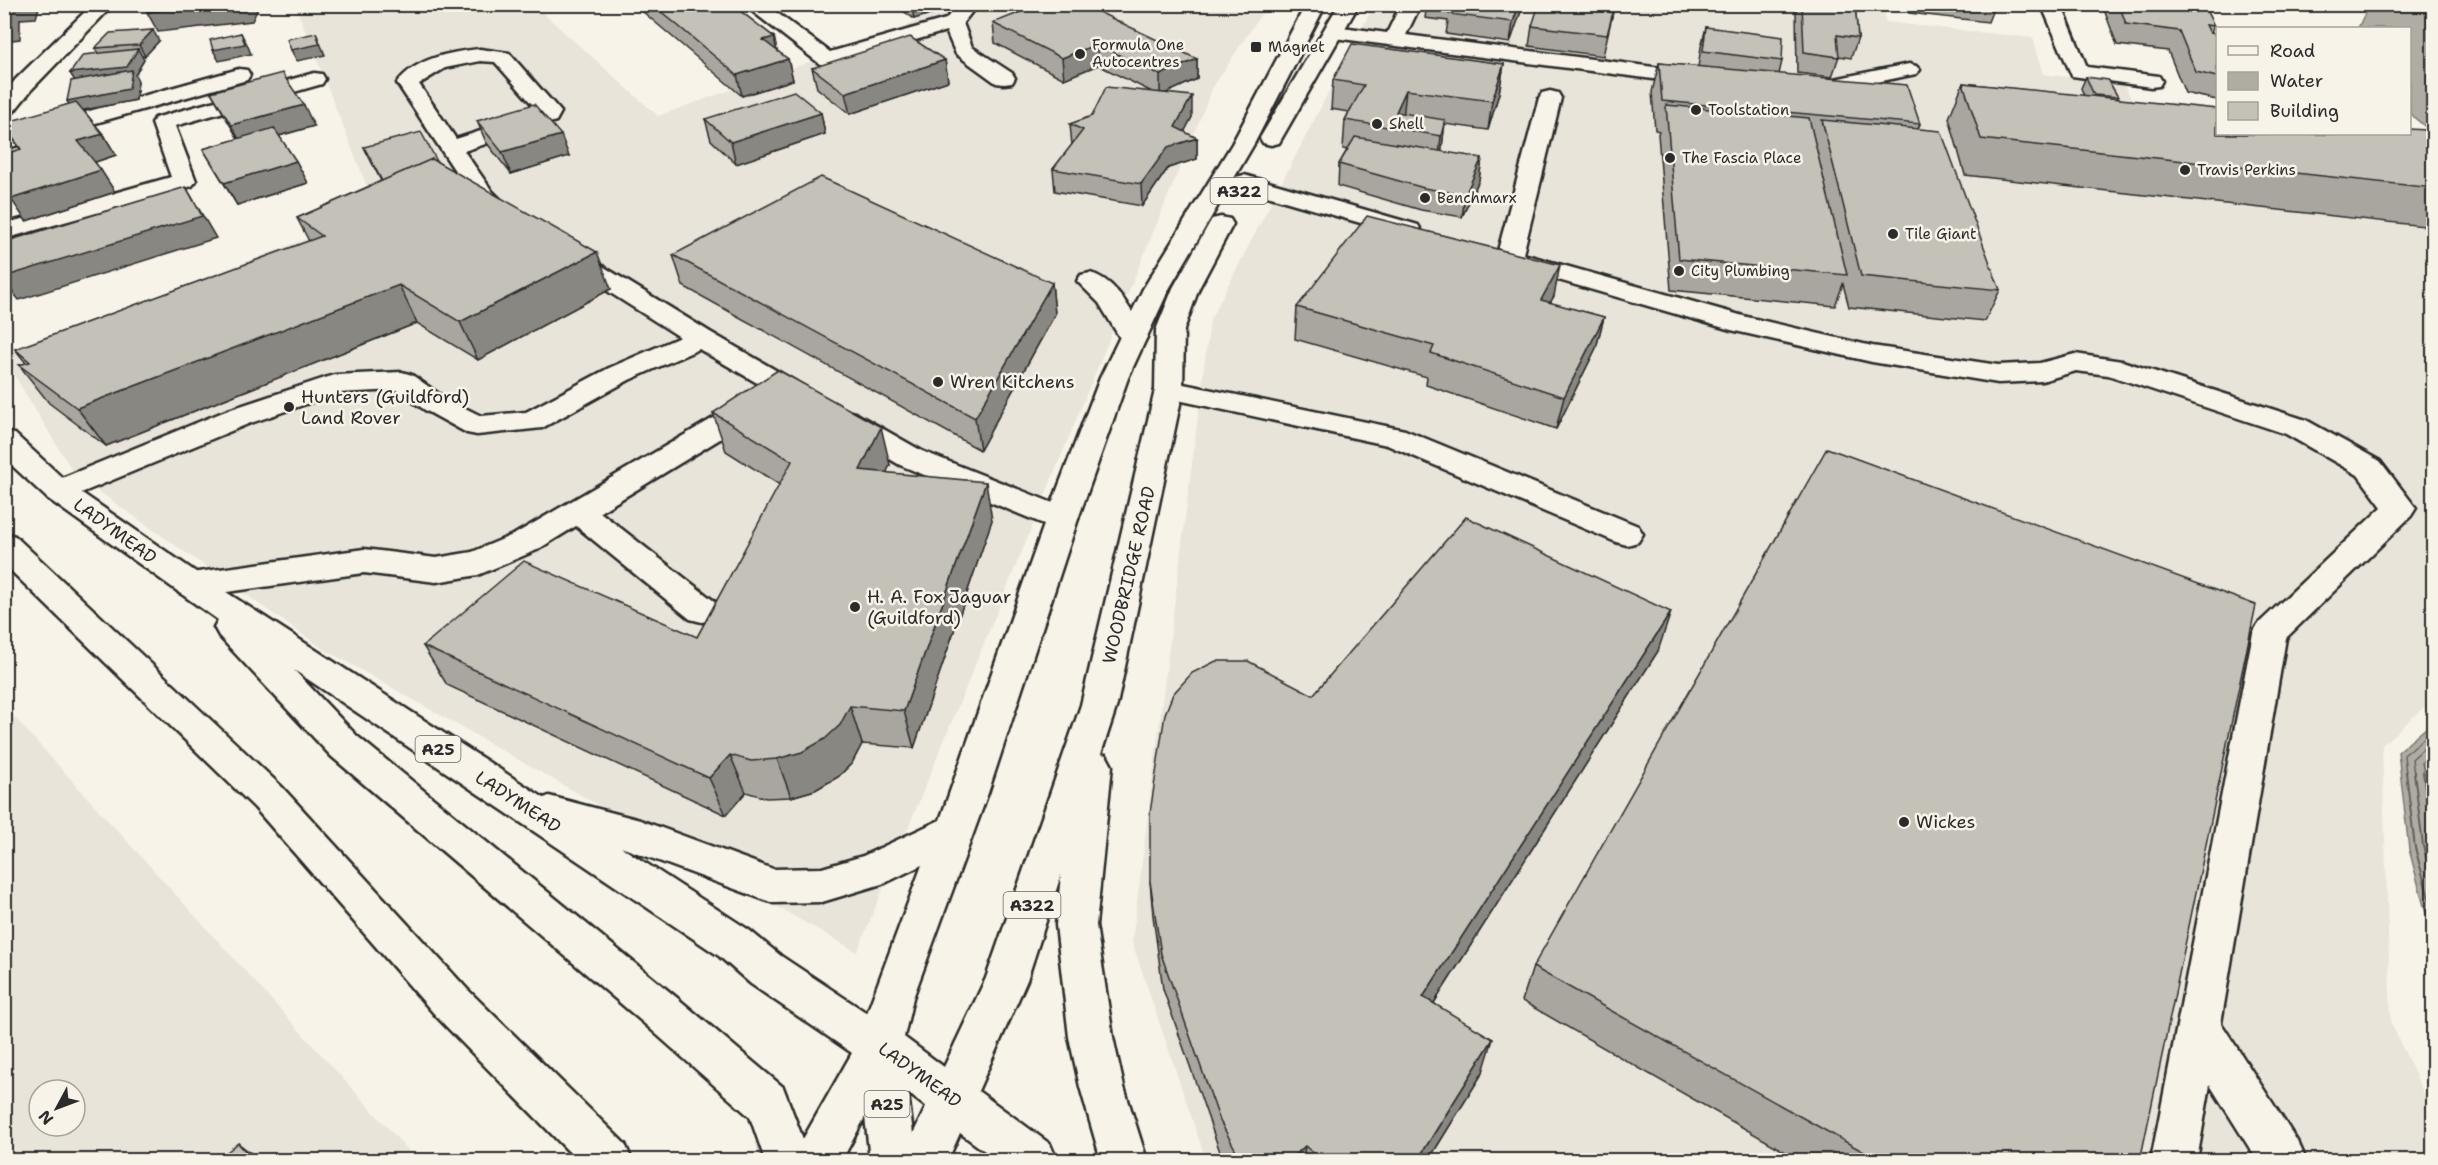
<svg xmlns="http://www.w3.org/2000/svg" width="2438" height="1165" viewBox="0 0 2438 1165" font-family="'Shantell Sans',sans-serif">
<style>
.built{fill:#e8e4da;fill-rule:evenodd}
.water{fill:#afaca4;stroke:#7a7874;stroke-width:1.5}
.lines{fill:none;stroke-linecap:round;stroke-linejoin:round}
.shore-far1{stroke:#605f5b;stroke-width:1.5}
.shore{stroke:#605f5b;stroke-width:2}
.minor-casing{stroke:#2b2b2b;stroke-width:5}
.major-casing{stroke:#2b2b2b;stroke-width:5}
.minor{fill:#f7f3e8;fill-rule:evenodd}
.major{fill:#f7f3e8;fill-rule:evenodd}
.wall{fill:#a9a69f;stroke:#2b2b2b;stroke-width:1.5}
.shaded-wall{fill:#898782;stroke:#2b2b2b;stroke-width:1.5}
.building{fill:#c4c1b9;stroke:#2b2b2b;stroke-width:1.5}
.poi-dot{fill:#2b2b2b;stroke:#f7f3e8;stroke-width:2}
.labels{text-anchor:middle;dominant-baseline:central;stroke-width:5;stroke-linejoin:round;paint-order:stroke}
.far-poi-label{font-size:15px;fill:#2b2b2b;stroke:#f7f3e8;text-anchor:start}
.shield{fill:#f7f3e8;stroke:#686764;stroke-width:1.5}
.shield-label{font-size:16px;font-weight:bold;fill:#2b2b2b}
.poi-label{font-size:18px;fill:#2b2b2b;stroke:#f7f3e8;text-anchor:start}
.street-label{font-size:18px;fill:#2b2b2b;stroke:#f7f3e8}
</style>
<rect width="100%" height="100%" fill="#f7f3e8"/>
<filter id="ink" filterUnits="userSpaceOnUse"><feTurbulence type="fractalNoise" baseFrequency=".0167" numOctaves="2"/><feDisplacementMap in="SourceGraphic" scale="12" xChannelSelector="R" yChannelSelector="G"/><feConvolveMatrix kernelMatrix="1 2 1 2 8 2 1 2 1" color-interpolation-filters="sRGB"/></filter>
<g filter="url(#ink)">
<g class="built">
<path d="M295 5H400L406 13 534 5 658 116 904 28 943 5H1267L1213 87 857 952 322 648 75 475 5 360V354L377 212Z"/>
<path d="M1374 5H1884L1885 22 2033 38 2043 74 2124 84 2144 125 2433 163V699L2382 745 2391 1023 2433 1113V1160H1206L1132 942 1210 320Z"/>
<path d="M5 707 417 1160H5ZM39 1090H75V1126H39Z"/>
</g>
<g class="water">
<path d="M2369 5H2433V144L2421 135 2429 130 2410 114V28H2358Z"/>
<path d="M2433 722V940L2409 849 2398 752Z"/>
</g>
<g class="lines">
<g class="shore-far1">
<path d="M2406 774 2404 755 2434 730"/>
<path d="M2414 774 2412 759 2434 739"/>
<path d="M2424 774 2422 762 2434 751"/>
</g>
<g class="shore">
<path d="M2406 772 2415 848 2434 916"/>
<path d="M2414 772 2423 846 2434 887"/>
<path d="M2423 772 2434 853"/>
</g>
<defs>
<g id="minor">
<path d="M93 4H114L32 89 12 114 4 115V94L16 79Z"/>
<path d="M371 4H391V5L388 9H374Z"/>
<path d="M743 4H765L830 52 946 19 958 4H978L963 23 972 47 1012 73 1015 78 1012 83 1004 84 996 83 956 54 946 31 834 64 827 66 820 64Z"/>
<path d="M1401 4H1421L1406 35 1700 73 1708 74 1711 79 1708 84 1700 85 1334 38 1327 36 1324 32 1327 28 1334 26 1387 33Z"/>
<path d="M2041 4H2061L2087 67 2159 76 2162 81 2159 86 2151 87 2072 76Z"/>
<path d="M480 49 509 53 561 112 556 121 464 151 492 191 517 216 514 221 505 223 496 221 475 201 397 83C415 58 451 52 480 49ZM480 61 495 62 539 112 456 139 419 84 445 68Z"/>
<path d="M1909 64 1916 66 1920 70 1916 74 1814 95 1806 94 1803 89 1806 84 1814 83Z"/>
<path d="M239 69 247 70 250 75 247 80 4 149V135Z"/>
<path d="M314 73 322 74 325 79 322 84 175 126 196 181 192 186 4 239V224L171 177 152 123 155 118Z"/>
<path d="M1550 91 1558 93 1561 98 1523 254 1747 317 1872 346 1998 365 2040 363 2075 354 2122 361 2306 420 2380 461 2416 508 2411 516 2286 638 2221 1023 2299 1144 2306 1160H2257L2210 1085 2197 1160H2151L2253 633 2258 624 2382 507 2358 475 2286 434 2108 375 2076 371 2042 381 1998 383 1872 362 1731 330 1500 263 1496 258 1539 98 1542 93Z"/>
<path d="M1244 175 1418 225 1421 230 1418 235 1409 237 1236 187 1232 182 1236 177Z"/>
<path d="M569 248 578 251 710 332 796 382 800 388 796 394 786 397 776 394 699 349 629 380 542 428 477 435 467 433 425 410 396 390 338 393 248 424 69 498 58 501 47 498 43 491 47 484 228 410 325 378 335 375 402 372 412 375 445 398 481 416 526 412 609 368 680 337 560 261 556 256 560 251Z"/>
<path d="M1090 273C1118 280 1132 314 1147 337L1143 343 1133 345 1123 343 1099 303 1077 281 1081 275Z"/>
<path d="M1169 381 1405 430 1638 526 1643 534 1638 542 1627 545 1616 542 1387 445 1159 396 1155 390 1159 384Z"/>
<path d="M756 396 766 399 770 405 766 411 600 512 714 601 719 610 714 619 702 622 690 619 576 526 537 550 478 575 436 582 364 573 191 597 179 593 174 585 179 577 191 573 364 549 436 558 472 552 515 534 746 399Z"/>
<path d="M845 411 855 413 922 451 1073 511 1078 519 1073 527 1062 530 1051 527 900 465 835 427 830 420 835 413Z"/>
</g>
<g id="major">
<path d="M1306 4H1326L1254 144 1169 289 1128 378 1078 519 988 793 913 998 904 1037 944 1067 986 978 1081 705 1155 390 1156 330 1173 288 1209 224 1212 219 1221 217 1230 219 1233 224 1199 288 1184 330 1183 390 1117 705 1101 754 1106 755 1112 766 1096 925 1113 1037 1124 1087 1147 1160H1101L1080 1087 1069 1037 1056 925 1061 875 1027 980 978 1091 1050 1144 1057 1160H997L960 1133 948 1160H873L869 1151 865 1117 842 1160H765L750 1117 646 1025 331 756 219 636 214 627 218 620 47 498 4 458V432L15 434 69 484 203 577 544 798 549 796 640 820 773 869 822 868 863 856 940 820 1046 519 1100 378 1143 289 1232 144ZM294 670 719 956 751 984 852 1053 803 1139 783 1087 676 997 357 736ZM621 847 773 903 822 902 885 883 922 865 867 1013 781 956 749 930ZM908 1093 926 1107 913 1134Z"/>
<path d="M1339 4H1359L1279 143 1271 145 1263 143 1260 138Z"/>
<path d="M4 533 15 536 281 786 467 989 625 1144 632 1160H577L437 1017 255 808 4 564Z"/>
</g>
</defs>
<use href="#minor" class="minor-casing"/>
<use href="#major" class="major-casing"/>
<use href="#minor" class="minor"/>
<use href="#major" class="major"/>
</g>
<g class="wall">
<path d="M636 4H731L774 37 777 51 788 59 793 80 742 96 636 6Z"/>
<path d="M894 4H947V9L914 19Z"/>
<path d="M1427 4H1523L1510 43 1446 34 1448 21 1425 18Z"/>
<path d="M1798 4H1855L1858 38 1851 58 1839 56 1832 77 1797 73 1796 12Z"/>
<path d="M1908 4H1995L1988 22 1909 13Z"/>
<path d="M2102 4H2203L2214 26 2211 33 2217 34V100L2185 93 2168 51 2117 45Z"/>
<path d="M1613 12 1603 56 1529 46 1532 26Z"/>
<path d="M993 23 1197 59V79L1166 93 1192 117 1184 132 1197 138V159L1168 168 1142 206 1055 191 1053 169 1072 145 1070 124 1092 116 1152 92 1098 65 1064 79 995 43Z"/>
<path d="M1706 27 1782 61 1779 74 1920 124 1918 129 2000 290 1985 321 1849 307 1843 284 1835 306 1671 290 1658 134 1659 131 1655 130 1652 92 1659 63 1698 67 1701 47Z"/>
<path d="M159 41 145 56H142L144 60 135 75 138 81 136 100 83 110 103 134 116 155 95 162 115 192 26 221 20 149 4 126 69 104 75 80 70 73 98 53 95 48Z"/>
<path d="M945 60 948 81 850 114 817 88 812 68Z"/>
<path d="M1504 64 1499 93 1488 130 1445 124 1441 152 1482 158 1479 180 1462 217 1421 210 1338 186 1339 164 1347 150 1343 149 1345 120 1349 112 1331 109 1333 80Z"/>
<path d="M2086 77 2118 97 2117 99 2433 139V227L1965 175 1949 118 1963 83 2084 96 2081 88Z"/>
<path d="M211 92 314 126 279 136 296 161 308 183 237 205 203 149 238 139Z"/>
<path d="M821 113 825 134 736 164 711 140 705 119Z"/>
<path d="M477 121 569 156 511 174 486 142Z"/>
<path d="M364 147 438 163 611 289 478 360 417 323 106 446 49 403 19 365 26 363 15 349 309 241 297 218 381 181Z"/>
<path d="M673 255 1052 283 1055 314 980 450 683 286Z"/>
<path d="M1554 296 1550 303 1604 317 1596 348 1556 429 1426 385 1427 377 1295 339 1297 307Z"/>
<path d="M713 413 890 465 886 473 992 520 914 748 862 744 852 763 838 777 815 790 791 797 766 798 746 792 726 815 447 685 423 646 697 637 780 485 726 451Z"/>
<path d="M1658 651 1434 1003 1483 1072 1428 1161H1225L1220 1152 1163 989 1153 916 1150 881 1313 695Z"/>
<path d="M1533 967 2140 1161H1801L1522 1001Z"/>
</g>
<g class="shaded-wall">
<path d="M8 4H40L36 18 20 19V39L4 41V19Z"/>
<path d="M212 4H260L252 21 158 32 147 12Z"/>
<path d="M924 4H947V9L914 19 912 8Z"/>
<path d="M1519 4H1523L1522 9 1510 43 1513 22Z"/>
<path d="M153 30 159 41 145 56 139 45Z"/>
<path d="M241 33 247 44 251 54 219 61 213 50Z"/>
<path d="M316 33 325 55 297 61 291 50Z"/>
<path d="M774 37 778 57 763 40Z"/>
<path d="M1097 44 1098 65 1064 79 1062 58Z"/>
<path d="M138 49 144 60 135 75 138 81 136 100 74 112 67 101 77 84 70 73Z"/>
<path d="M788 59 793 80 742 96 737 75Z"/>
<path d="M1197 59V79L1160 96V75Z"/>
<path d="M945 60 948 81 850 114 845 93Z"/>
<path d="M1504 64 1499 93 1488 130 1492 101Z"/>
<path d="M1406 90 1403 119 1396 112Z"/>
<path d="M1192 96V117L1178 144 1197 138V159L1168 168 1142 206 1141 184 1175 127Z"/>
<path d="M304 105 314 126 243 146 231 125Z"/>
<path d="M821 113 825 134 736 164 731 142Z"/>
<path d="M1445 120 1442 149 1438 165 1441 136Z"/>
<path d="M103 134 116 155 92 163 78 141Z"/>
<path d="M561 135 569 156 511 174 502 152Z"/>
<path d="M1482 158 1479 180 1462 217 1465 195Z"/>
<path d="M296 161 308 183 237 205 224 183Z"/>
<path d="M101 170 115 192 26 221 11 199Z"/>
<path d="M186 187 216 238 19 300 4 281V277Z"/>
<path d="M597 252 611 289 478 360 460 322Z"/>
<path d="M1560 265 1554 296 1534 331 1541 300Z"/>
<path d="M1052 283 1055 314 980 450 975 418Z"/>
<path d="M399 285 417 323 106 446 77 408Z"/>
<path d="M1604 317 1596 348 1556 429 1564 397Z"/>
<path d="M881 427 890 465 869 509 860 470Z"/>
<path d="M986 482 992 520 914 748 904 711Z"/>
<path d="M1671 612 1658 651 1416 1031 1423 997Z"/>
<path d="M850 706 862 744 852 763 838 777 815 790 791 797 777 759Z"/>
<path d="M730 755 746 792 726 815 709 778Z"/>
<path d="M1493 1039 1483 1072 1428 1161H1417Z"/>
<path d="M238 1143 261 1161H254Z"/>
<path d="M1305 1146 1303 1161H1288Z"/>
</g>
<g class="building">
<path d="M4 4H8L7 19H4Z"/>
<path d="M151 4H212L147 12Z"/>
<path d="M652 4H731L774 37 763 40 788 59 737 75Z"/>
<path d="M907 4H924L912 8Z"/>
<path d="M1041 4H1082L1197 59 1160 75 1097 44 1062 58 993 23Z"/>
<path d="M1453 4H1519L1513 22 1449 14Z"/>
<path d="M1539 4H1548L1613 12 1607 35 1532 26Z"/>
<path d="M1802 4H1855L1858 38 1837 35 1839 57 1804 52Z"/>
<path d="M2119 4H2203L2214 26 2206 25 2210 33 2217 34V77L2196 72 2179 31 2126 24Z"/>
<path d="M1706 27 1783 37 1782 61 1703 51Z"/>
<path d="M153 30 139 45 95 48 110 33Z"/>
<path d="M241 33 245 44 213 50 210 40Z"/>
<path d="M316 33 320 44 291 50 287 39Z"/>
<path d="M910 37 945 60 845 93 812 68Z"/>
<path d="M1352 44 1504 64 1492 101 1406 90 1396 112 1445 120 1441 136 1345 120 1364 85 1333 80Z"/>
<path d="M138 49 127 67 70 73 83 55Z"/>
<path d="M1659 63 1907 85 1920 124 1662 101Z"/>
<path d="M132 70 129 89 67 101 71 81Z"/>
<path d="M282 73 304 105 231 125 211 92Z"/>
<path d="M2086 77 2108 80 2118 97 2094 95Z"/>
<path d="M1963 83 2217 109V134H2409V129L2427 130 2433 139V188L1981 139Z"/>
<path d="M1106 87 1192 96 1175 127 1197 138 1168 147 1141 184 1053 169 1083 130 1070 124 1092 116Z"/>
<path d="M794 91 821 113 731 142 705 119Z"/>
<path d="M76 102 103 134 78 141 101 170 11 199 4 190V154L21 149 4 126V123Z"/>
<path d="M534 104 561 135 502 152 477 121Z"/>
<path d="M1666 105 1809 118 1847 275 1679 259Z"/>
<path d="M1822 120 1941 131 2000 290 1861 276Z"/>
<path d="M274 128 296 161 224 183 203 149Z"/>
<path d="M421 132 438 163 432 159 382 181 364 147Z"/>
<path d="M1355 137 1482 158 1465 195 1424 188 1339 164Z"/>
<path d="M432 159 597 252 460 322 399 285 77 408 19 365 30 362 15 349 322 236 297 218Z"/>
<path d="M821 177 1052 283 975 418 673 255Z"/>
<path d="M186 187 202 216 4 277V242Z"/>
<path d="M1367 216 1560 265 1541 300 1604 317 1564 397 1431 353 1434 346 1297 307Z"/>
<path d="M778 370 881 427 860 470 986 482 904 711 850 706 840 725 825 739 802 752 777 759 751 761 730 755 709 778 423 646 524 561 697 637 792 461 713 413Z"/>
<path d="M1827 448 2256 605 2140 1161H1880L1533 967Z"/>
<path d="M1466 517 1671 612 1423 997 1493 1039 1417 1161H1323L1305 1146 1288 1161H1250L1239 1156 1220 1121 1161 954 1150 881V813L1165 714 1173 694 1192 673 1216 661H1248L1313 695Z"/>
<path d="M238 1143 254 1161H216Z"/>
</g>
</g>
<g class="poi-dot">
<rect x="1250" y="41" width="12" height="12" rx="3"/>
<circle cx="1080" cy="54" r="6"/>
<circle cx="1696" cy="110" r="6"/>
<circle cx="1377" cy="124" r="6"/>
<circle cx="1670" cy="158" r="6"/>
<circle cx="2185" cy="170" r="6"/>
<circle cx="1425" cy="198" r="6"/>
<circle cx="1893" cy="234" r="6"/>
<circle cx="1679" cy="271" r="6"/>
<circle cx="938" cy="382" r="6"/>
<circle cx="289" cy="407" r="6"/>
<circle cx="855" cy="607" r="6"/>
<circle cx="1904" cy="822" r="6"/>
</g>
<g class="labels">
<g class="far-poi-label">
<text x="1092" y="45">Formula One<tspan x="1092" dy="17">Autocentres</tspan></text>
<text x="1268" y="47">Magnet</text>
<text x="1708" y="110">Toolstation</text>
<text x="1389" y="124">Shell</text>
<text x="1682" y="158">The Fascia Place</text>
<text x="2197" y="170">Travis Perkins</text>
<text x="1437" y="198">Benchmarx</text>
<text x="1905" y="234">Tile Giant</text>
<text x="1691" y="271">City Plumbing</text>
</g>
<g class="shield">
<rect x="1210.5" y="178" width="57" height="26" rx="4.5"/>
<rect x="415.5" y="736" width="45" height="26" rx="4.5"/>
<rect x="1003.5" y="892" width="57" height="26" rx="4.5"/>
<rect x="864.5" y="1091" width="45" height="26" rx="4.5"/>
</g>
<g class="shield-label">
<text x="1239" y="191">A322</text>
<text x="438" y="749">A25</text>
<text x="1032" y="905">A322</text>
<text x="887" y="1104">A25</text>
</g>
<g class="poi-label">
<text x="950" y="382">Wren Kitchens</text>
<text x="301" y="397">Hunters (Guildford)<tspan x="301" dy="21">Land Rover</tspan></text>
<text x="867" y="597">H. A. Fox Jaguar<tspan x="867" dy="21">(Guildford)</tspan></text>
<text x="1916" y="822">Wickes</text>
</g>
<g class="street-label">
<text transform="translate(115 531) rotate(36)">LADYMEAD</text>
<text transform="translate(1129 575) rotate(-77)">WOODBRIDGE ROAD</text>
<text transform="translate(518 802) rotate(33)">LADYMEAD</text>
<text transform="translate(920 1075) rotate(36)">LADYMEAD</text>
</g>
</g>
<rect width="2438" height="1165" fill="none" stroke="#f7f3e8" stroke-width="24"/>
<rect x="12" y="12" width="2414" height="1141" fill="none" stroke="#2b2b2b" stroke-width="2" filter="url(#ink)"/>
<rect x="2216" y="27" width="195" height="108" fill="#f7f3e8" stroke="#a5a39c" stroke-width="1.5"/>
<rect x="2228" y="46" width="30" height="9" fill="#f7f3e8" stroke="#a5a39c" stroke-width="1.5"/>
<text x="2270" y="57" font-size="18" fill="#2b2b2b">Road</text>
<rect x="2228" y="72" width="30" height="18" fill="#afaca4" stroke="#a5a39c" stroke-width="1.5"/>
<text x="2270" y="87" font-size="18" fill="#2b2b2b">Water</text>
<rect x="2228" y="102" width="30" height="18" fill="#c4c1b9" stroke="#a5a39c" stroke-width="1.5"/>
<text x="2270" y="117" font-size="18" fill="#2b2b2b">Building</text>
<g transform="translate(57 1108) rotate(229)"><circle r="28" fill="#f7f3e8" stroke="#a5a39c" stroke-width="1.5"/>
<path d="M0-4.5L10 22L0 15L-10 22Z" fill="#2b2b2b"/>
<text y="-9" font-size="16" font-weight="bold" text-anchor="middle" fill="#2b2b2b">N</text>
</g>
</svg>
